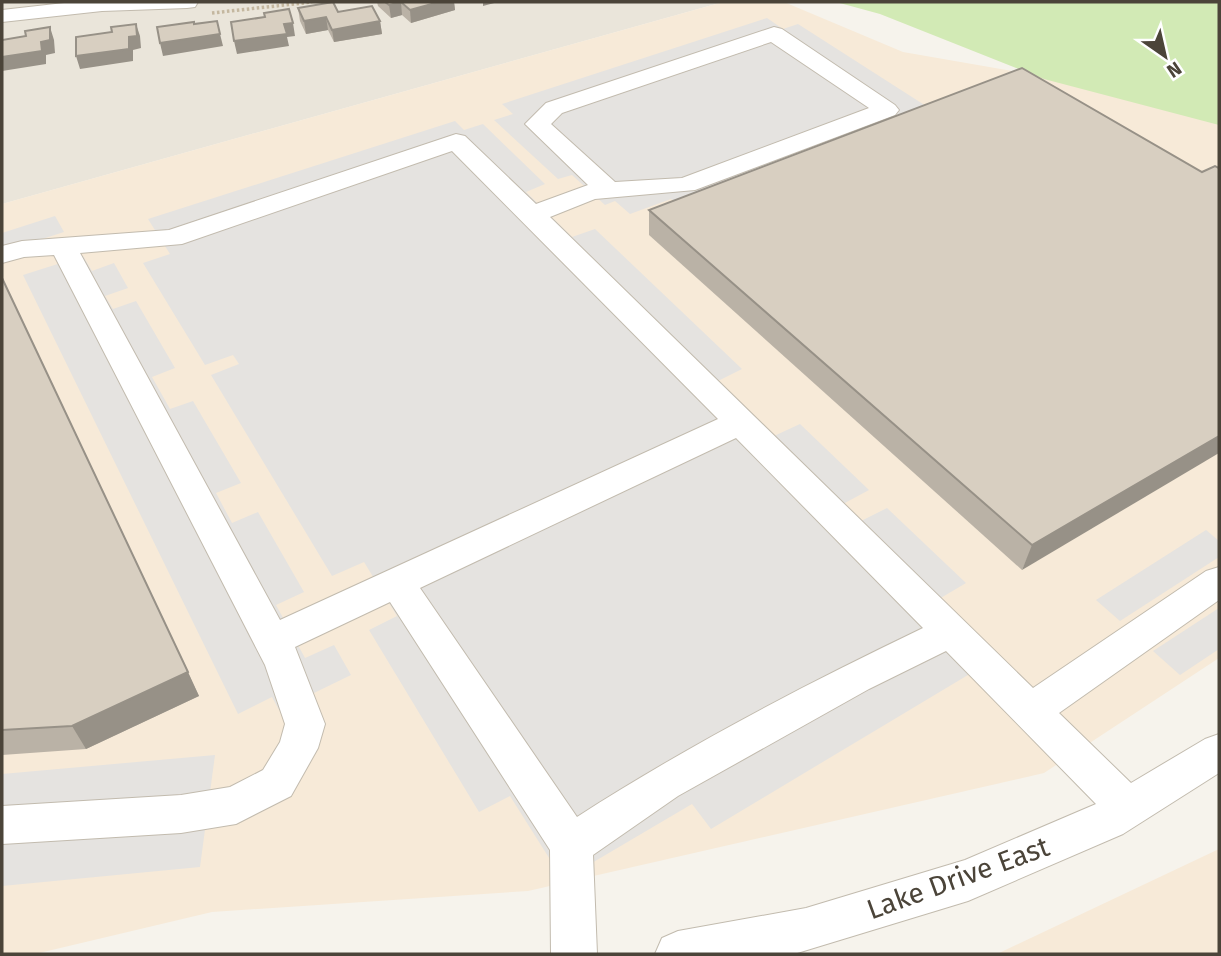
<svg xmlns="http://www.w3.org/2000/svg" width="1221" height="956" viewBox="0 0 1221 956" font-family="'Fira Sans',sans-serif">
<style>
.residential{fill:#eae5da}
.commercial{fill:#f7ead8}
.green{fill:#d2eab5}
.parking{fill:#e5e3e0}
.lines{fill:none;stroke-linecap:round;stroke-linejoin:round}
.minor-casing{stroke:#c2bbae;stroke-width:2}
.path{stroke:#c4b79f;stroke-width:3.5;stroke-dasharray:2.5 2.5;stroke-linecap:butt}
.minor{fill:#fff;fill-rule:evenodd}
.wall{fill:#bab2a6}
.shaded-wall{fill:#979187}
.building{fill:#d8cfc1;stroke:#979187;stroke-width:2}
.labels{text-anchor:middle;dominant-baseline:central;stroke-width:5;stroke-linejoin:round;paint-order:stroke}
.near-street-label{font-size:28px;fill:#4b4439;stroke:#fff}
</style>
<rect width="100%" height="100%" fill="#f6f3ec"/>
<path class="residential" d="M2 2H723L2 204Z"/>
<g class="commercial">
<path d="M723 2H784L903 52 1127 91 1219 124V658L1044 773 528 891 212 912 35 954H2V204Z"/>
<path d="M1219 849V954H997Z"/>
</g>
<path class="green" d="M836 2H1219V125L1044 79 880 14Z"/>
<g class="parking">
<path d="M767 18 783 29 798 24 926 106 675 202 671 199 630 214 615 201 605 205 572 175 558 179 494 120 513 114 502 104Z"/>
<path d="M455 121 464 130 483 124 545 184 526 192 572 237 595 229 742 369 718 381 774 436 800 424 869 490 843 504 861 521 887 508 966 583 939 599 998 657 711 829 692 804 563 880 510 796 479 812 369 630 397 616 364 562 332 576 211 375 239 364 233 355 205 365 143 263 170 254 148 219Z"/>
<path d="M55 216 64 232 2 252V233Z"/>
<path d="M83 256 92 271 114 263 128 288 105 296 113 309 136 301 175 368 152 377 170 409 193 401 241 483 216 493 232 523 258 512 304 592 276 605 305 658 334 645 351 675 279 710 272 697 238 714 23 275Z"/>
<path d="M1206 530 1219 541V557L1120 621 1096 600Z"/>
<path d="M1219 608V649L1180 675 1153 651Z"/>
<path d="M215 755 200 867 2 886V774Z"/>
</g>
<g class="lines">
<defs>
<g id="minor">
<path d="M73 2H198L195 7 187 8 102 11 2 22V10Z"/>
<path d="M774 27 782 29 895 105 899 110 895 115 695 190 595 199 550 217 1033 688 1206 571 1219 567V600L1059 713 1131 783 1205 739 1219 734V773L1123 834 968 901 794 954H655L662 938 678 931 806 908 965 860 1096 804 946 651 869 689 678 796 593 855 597 954H551L550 850 390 602 295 647 325 724 318 748 291 796 236 824 181 833 2 844V806L181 795 230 787 263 770 280 742 285 724 265 665 54 255 24 257 2 263V246L22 241 169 230 456 134 465 136 536 204 588 185 525 124 546 103ZM771 42 869 108 682 178 615 182 551 124 562 113ZM452 151 718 419 280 620 80 253 182 244ZM736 438 923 628C804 685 687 746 577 817L420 588Z"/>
</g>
</defs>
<use href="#minor" class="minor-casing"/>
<path class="path" d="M212 13 312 2"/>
<use href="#minor" class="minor"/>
</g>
<g class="wall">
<path d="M377 2H454L455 10 411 23 402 15 391 18 378 6Z"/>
<path d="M298 8 338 12 380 21 382 34 334 42 328 30 306 34 300 21Z"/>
<path d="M1202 172 1022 570 649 235V210Z"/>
<path d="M2 278 199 696 86 749 2 755Z"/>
</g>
<g class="shaded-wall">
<path d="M401 2 402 15 391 18 389 5Z"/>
<path d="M439 2H454L455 10 411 23 410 10Z"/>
<path d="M483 2H498L483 6Z"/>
<path d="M326 17 328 30 306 34 304 21Z"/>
<path d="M380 21 382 34 334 42 332 30Z"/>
<path d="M293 23 295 36 287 37 289 46 237 54 234 41 284 24Z"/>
<path d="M136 24 140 36 141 48 133 50V61L80 69 76 56Z"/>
<path d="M50 27 54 40 55 53 46 55V64L2 71V57L41 42Z"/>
<path d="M220 34 223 46 163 56 160 43Z"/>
<path d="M1219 436V453L1022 570 1032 545Z"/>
<path d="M188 672 199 696 86 749 72 726Z"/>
</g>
<g class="building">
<path d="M333 2 338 12 372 6 380 21 332 30 326 17 304 21 298 8Z"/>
<path d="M385 2H439L410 10 401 2 389 5Z"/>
<path d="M289 9 293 23 284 24 287 34 234 41 231 22 265 17 264 13Z"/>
<path d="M217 21 220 34 160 43 157 27 194 22V24Z"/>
<path d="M136 24 137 36 129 37V49L76 56V37L112 32 111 27Z"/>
<path d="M50 27V40L41 42 42 51 2 57V40L26 36 25 31Z"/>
<path d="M1022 68 1202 172 1215 166 1219 168V436L1032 545 649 210Z"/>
<path d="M2 278 188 672 72 726 2 730Z"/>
</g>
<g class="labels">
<g class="near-street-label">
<text transform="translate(958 878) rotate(-20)">Lake Drive East</text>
</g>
</g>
<rect width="1221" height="956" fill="none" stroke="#4b4439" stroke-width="7"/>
<g transform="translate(1165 56) rotate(146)" stroke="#ffffff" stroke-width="5" paint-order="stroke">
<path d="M0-5L12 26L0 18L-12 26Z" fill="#4b4439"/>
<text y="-10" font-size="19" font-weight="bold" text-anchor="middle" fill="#4b4439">N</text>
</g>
</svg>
